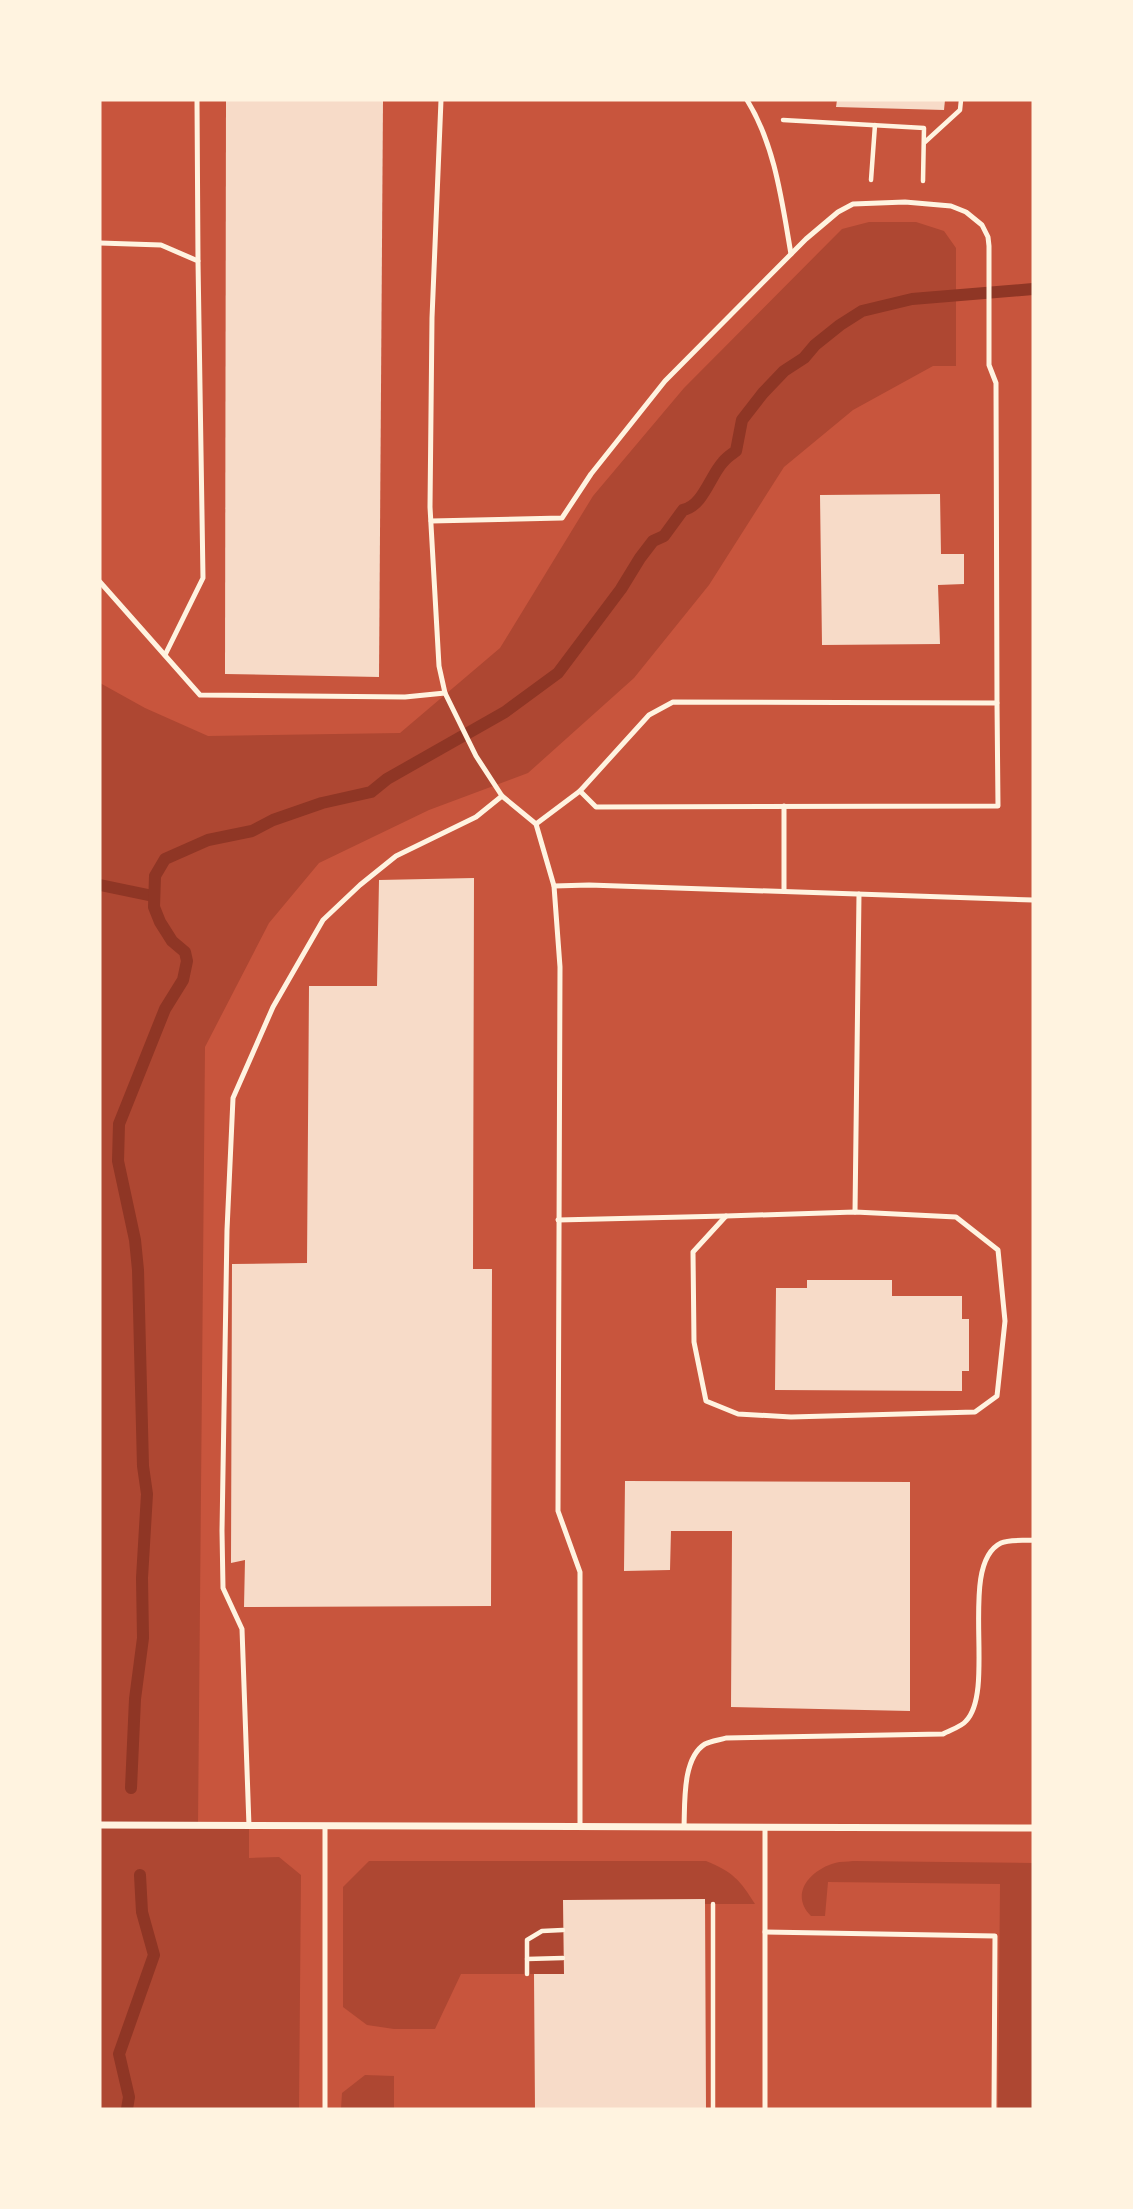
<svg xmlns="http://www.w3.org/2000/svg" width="1133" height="2209" viewBox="0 0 1133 2209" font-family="'Space Grotesk',sans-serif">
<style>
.green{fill:#ae4732}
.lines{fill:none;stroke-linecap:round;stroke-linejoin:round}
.stream{stroke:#8f3625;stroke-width:12}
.building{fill:#f7dbc8}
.path{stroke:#fff3e0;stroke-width:4.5}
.service{stroke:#fff3e0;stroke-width:5}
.minor{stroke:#fff3e0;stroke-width:7}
</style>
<rect width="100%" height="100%" fill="#c8553d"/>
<g class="green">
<path d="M869 222H916L944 231 956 248V366H933L853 410 784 467 709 585 634 678 528 773 429 810 319 863 269 923 205 1047 198 1825 249 1826V1858L279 1857 301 1875 299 2109H100V683L145 708 208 736 400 733 500 648 593 496 684 388 842 229Z"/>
<path d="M369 1861H706C733 1872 740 1880 755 1904H705V1899L563 1900 564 1974H461L435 2029H394L367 2025 343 2007V1887Z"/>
<path d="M853 1861 1033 1863V2109H998L1000 1884 828 1882 825 1916H811C789 1894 810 1870 835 1863 841 1861 847 1862 853 1861Z"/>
<path d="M365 2075 394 2076V2109H341L342 2093Z"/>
</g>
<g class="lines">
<g class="stream">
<path d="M100 885 153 896"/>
<path d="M131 1788 135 1699 143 1638 142 1578 147 1494 143 1466 138 1270 135 1240 118 1161 119 1124 165 1009 183 980 187 961 185 952 172 941 160 922 154 907 155 876 165 859 208 840 252 831 273 820 322 803 371 792 387 779 505 712 558 673 621 589 640 558 653 541 664 536 683 510C703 506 710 476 723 462 727 457 732 454 736 451L742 420 763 393 784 371 804 358 815 345 840 325 862 311 912 299 1033 289"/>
<path d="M127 2109 129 2097 119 2054 154 1955 142 1912 140 1875"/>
</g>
</g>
<g class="building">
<path d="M226 100H383L379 677 225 674Z"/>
<path d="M837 100H945L944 110 836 107Z"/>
<path d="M940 494 941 554H964V584L938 585 940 644 822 645 820 495Z"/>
<path d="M474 878 473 1269H492L491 1606 244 1607 245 1560 231 1563 232 1264 307 1263 309 986H377L379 880Z"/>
<path d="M807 1280H892V1296H962V1319H969V1371H962V1391L775 1390 776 1288H807Z"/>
<path d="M625 1481 910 1482V1711L731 1707 732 1531H671L670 1570 624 1571Z"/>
<path d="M705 1899 706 2109H535L534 1974H564L563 1900Z"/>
</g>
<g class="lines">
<g class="path">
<path d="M783 120 924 128 923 181"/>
<path d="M925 142 960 110 961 100"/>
<path d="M871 180 875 125"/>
<path d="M713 1904V2109"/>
<path d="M527 1959 563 1958"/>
<path d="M527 1974V1940L542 1931 563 1930"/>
</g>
<g class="service">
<path d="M197 100 198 261"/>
<path d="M441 100 432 318 430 507 439 666 445 693 476 756 502 796 536 824 554 886 560 967 558 1511 580 1572V1827"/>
<path d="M747 100C775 145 782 202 791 254"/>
<path d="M100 243 161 245 198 261 203 578 165 655"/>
<path d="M431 521 562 518 591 474 665 381 806 239 838 212 853 204 905 202 951 206 966 212 982 225 988 237 989 246V365L996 383 997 703"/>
<path d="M100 582 200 695 405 697 445 693"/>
<path d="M673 702 997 703 998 806 596 807 580 791 649 715Z"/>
<path d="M784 806V891"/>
<path d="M536 824 580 791"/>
<path d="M554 886 589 885 1033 900"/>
<path d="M855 1212 956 1217 998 1250 1005 1321 997 1396 975 1412 791 1417 738 1414 706 1401 694 1342 693 1252 726 1216Z"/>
<path d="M855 1212 859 894"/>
<path d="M558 1220 726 1216"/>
<path d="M249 1826 242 1629 223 1588 222 1531 227 1230 233 1098 273 1007 323 920 360 885 396 856 476 817 502 796"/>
<path d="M325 1826V2109"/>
<path d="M684 1827C685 1804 682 1758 705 1744 711 1741 720 1740 726 1738L943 1734C950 1730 961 1727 966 1721 997 1689 957 1564 1001 1543 1009 1539 1024 1541 1033 1540"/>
<path d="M765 1827V2109"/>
<path d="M765 1932 995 1936 994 2109"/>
</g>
<path class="minor" d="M100 1825 1033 1828"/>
</g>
<rect width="1133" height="2209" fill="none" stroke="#fff3e0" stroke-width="203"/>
</svg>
